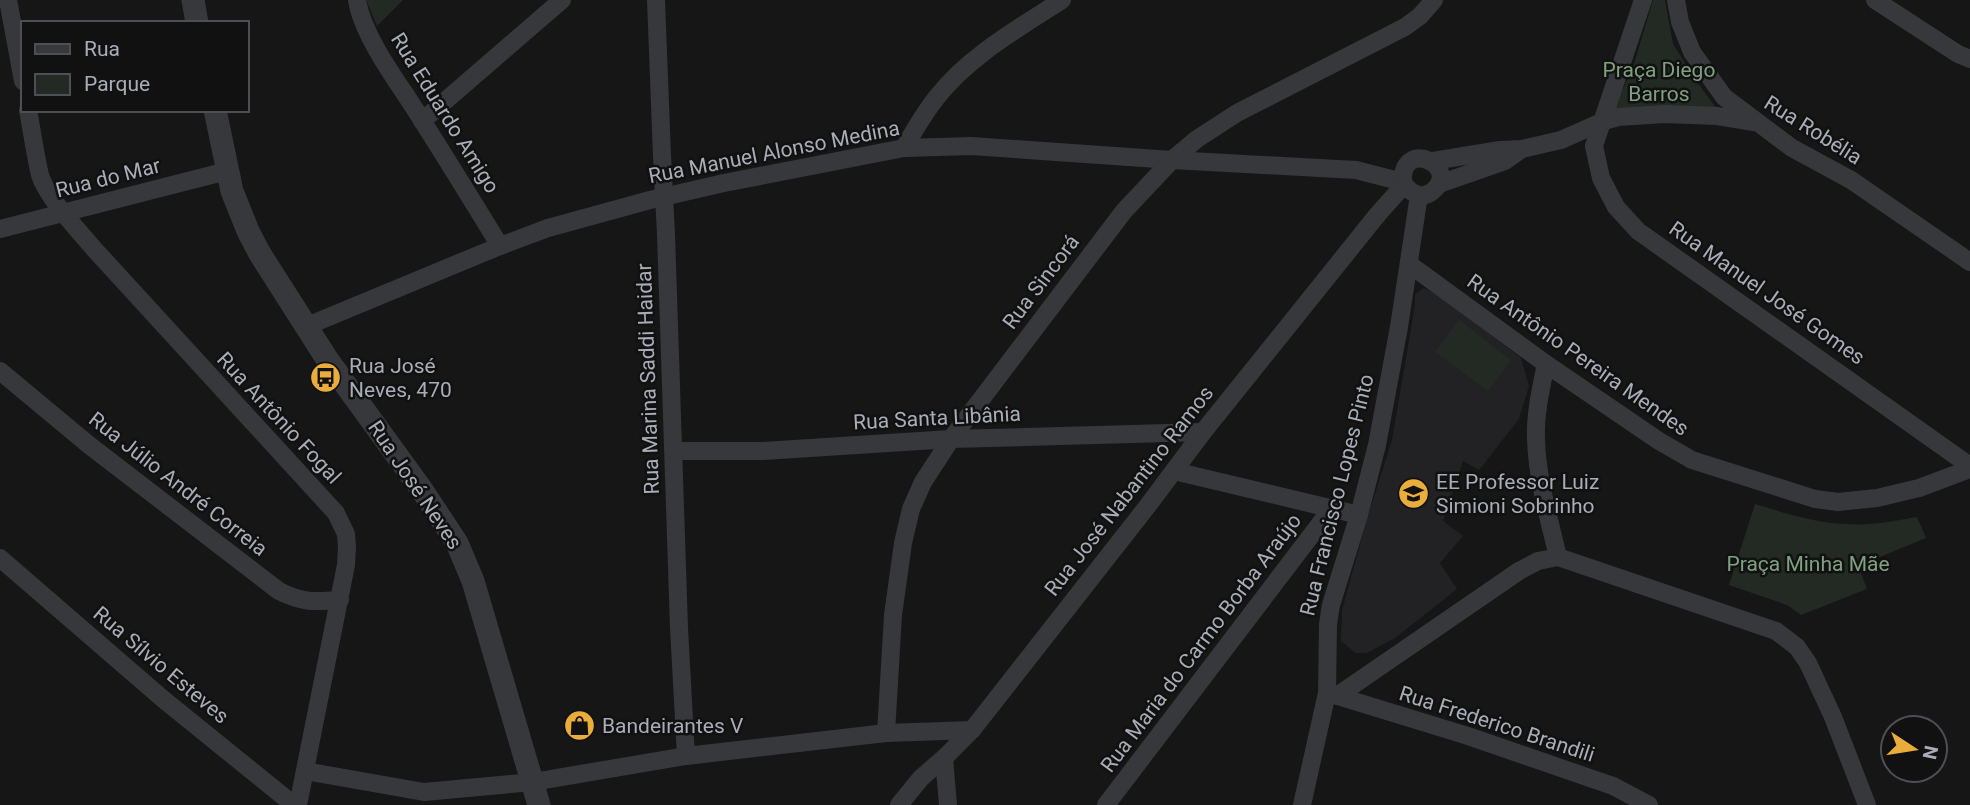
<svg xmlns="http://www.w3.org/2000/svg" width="1970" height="805" viewBox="0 0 1970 805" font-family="Roboto,sans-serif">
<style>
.built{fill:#222224}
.green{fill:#222a23}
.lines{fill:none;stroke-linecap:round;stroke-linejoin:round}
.minor{stroke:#37383c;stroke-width:18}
.tertiary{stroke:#37383c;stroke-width:23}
.labels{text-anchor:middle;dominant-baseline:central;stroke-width:5;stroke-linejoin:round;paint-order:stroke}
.park-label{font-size:21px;fill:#80a181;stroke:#111112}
.street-label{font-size:21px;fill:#a8adb7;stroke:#111112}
.poi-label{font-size:21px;fill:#a8adb7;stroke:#111112;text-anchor:start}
</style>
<rect width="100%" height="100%" fill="#161617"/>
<path class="built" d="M1424 288 1439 295 1521 358 1529 386 1519 419 1479 470 1463 461 1443 521 1463 536 1440 563 1457 589 1395 638 1367 653H1356L1341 641 1342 610 1367 519 1392 440 1415 305V294Z"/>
<g class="green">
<path d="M366 0H403L377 26Z"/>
<path d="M1653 0H1665L1673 44 1697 82 1717 109 1611 115 1633 67Z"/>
<path d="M1459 320 1511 360 1488 391 1435 352Z"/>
<path d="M1755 504C1785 513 1815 523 1847 524 1870 526 1895 521 1917 517L1926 538 1858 566 1867 589 1801 615 1787 605 1729 585Z"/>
</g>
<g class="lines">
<g class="minor">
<path d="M8 0 23 81"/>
<path d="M357 0C362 32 391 73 409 100 440 148 470 197 500 246"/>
<path d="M656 0 662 156 666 234 679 628 686 756"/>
<path d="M1643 0 1594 146 1601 178 1616 207 1638 231 1970 466"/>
<path d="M1676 0 1680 22 1692 52 1724 97 1792 148 1851 180 1970 262"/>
<path d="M1875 0 1958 54 1970 59"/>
<path d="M28 110C32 131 35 154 40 175 47 198 79 231 95 250L336 513 346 534 347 547 346 565 298 805"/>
<path d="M422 121 562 0"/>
<path d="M904 148C914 131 924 113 937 97 969 56 1019 28 1062 0"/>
<path d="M1433 161 1500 150 1522 149 1561 140 1604 121 1618 117 1665 114 1717 116 1754 122"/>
<path d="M1439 184 1505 161 1519 151"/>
<path d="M0 229 227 171"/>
<path d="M1409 264 1546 364 1659 441 1692 460 1815 499 1838 502 1877 498 1919 488 1970 469"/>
<path d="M307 326 500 246 548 228 650 200 724 183 904 148 971 146 1172 160 1356 170 1403 182C1410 194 1424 201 1435 189 1459 165 1401 138 1403 182"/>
<path d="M1546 364C1541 388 1535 414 1536 439 1537 479 1549 518 1558 557"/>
<path d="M0 371 89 445 279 591C303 603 314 602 340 600"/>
<path d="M674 451H763L951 439 1203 432"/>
<path d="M1174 471 1359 515"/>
<path d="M0 558 163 699 294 805"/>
<path d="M1331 694 1468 736 1613 786 1649 805"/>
<path d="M1337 696 1519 571 1538 561 1558 557 1776 631 1797 647 1808 663 1833 717 1867 805"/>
<path d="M886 733 893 615 903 543 911 509 923 482 951 439 1124 211 1172 160 1197 139 1237 113 1405 27 1420 16 1434 0"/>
<path d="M305 771 424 792 533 782 686 756 886 733 972 730"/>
<path d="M899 805 921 778 944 758"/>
<path d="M948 805 944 758 972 730 1146 508 1203 432 1378 214 1404 185"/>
<path d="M1106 805 1332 508"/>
<path d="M1302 805 1327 693 1328 624 1331 605 1359 515 1377 445 1399 327 1419 195"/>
</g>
<g class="tertiary">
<path d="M193 0 197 23"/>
<path d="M215 110 232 191 248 231 260 254 327 359 422 490 457 543 473 581 539 805"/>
</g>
</g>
<defs>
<symbol id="bus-disc" viewBox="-11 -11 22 22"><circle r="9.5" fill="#eaac3b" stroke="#111112"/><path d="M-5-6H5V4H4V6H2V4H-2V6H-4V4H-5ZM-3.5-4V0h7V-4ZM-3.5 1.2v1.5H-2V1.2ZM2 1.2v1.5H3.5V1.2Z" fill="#111"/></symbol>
<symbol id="school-disc" viewBox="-11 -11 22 22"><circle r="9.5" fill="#eaac3b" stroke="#111112"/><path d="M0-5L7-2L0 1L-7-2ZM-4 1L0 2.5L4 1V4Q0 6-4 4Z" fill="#111"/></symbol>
<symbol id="shop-disc" viewBox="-11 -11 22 22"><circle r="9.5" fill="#eaac3b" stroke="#111112"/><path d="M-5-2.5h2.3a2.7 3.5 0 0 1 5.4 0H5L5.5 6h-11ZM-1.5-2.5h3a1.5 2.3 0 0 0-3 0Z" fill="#111"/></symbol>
</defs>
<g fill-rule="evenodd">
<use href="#bus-disc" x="308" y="360" width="35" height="35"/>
<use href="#school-disc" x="1396" y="476" width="35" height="35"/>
<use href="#shop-disc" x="562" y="708" width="35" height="35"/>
</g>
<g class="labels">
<g class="park-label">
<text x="1659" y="70">Praça Diego<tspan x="1659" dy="24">Barros</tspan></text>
<text x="1808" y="564">Praça Minha Mãe</text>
</g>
<g class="street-label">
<text transform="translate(445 113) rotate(58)">Rua Eduardo Amigo</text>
<text transform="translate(1813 130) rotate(32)">Rua Robélia</text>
<text transform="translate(774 152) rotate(-11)">Rua Manuel Alonso Medina</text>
<text transform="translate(108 178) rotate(-14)">Rua do Mar</text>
<text transform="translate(1041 282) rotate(-53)">Rua Sincorá</text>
<text transform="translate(1767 293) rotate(35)">Rua Manuel José Gomes</text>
<text transform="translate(1578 355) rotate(35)">Rua Antônio Pereira Mendes</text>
<text transform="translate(648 379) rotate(-92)">Rua Marina Saddi Haidar</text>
<text transform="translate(279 418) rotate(47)">Rua Antônio Fogal</text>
<text transform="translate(937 418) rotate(-3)">Rua Santa Libânia</text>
<text transform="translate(178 484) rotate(38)">Rua Júlio André Correia</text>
<text transform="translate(415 485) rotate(56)">Rua José Neves</text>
<text transform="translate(1129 491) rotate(-52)">Rua José Nabantino Ramos</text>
<text transform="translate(1337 495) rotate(-76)">Rua Francisco Lopes Pinto</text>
<text transform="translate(1201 643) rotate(-53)">Rua Maria do Carmo Borba Araújo</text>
<text transform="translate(161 665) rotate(40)">Rua Sílvio Esteves</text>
<text transform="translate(1497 724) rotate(18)">Rua Frederico Brandili</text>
</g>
<g class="poi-label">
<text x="349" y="366">Rua José<tspan x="349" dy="24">Neves, 470</tspan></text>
<text x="1436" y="482">EE Professor Luiz<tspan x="1436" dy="24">Simioni Sobrinho</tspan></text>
<text x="602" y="726">Bandeirantes V</text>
</g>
</g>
<rect x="21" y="21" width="228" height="91" fill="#111112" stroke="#4d4f54" stroke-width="2"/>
<rect x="35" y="44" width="35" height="10" fill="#37383c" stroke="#4d4f54" stroke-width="2"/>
<text x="84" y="56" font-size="21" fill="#a8adb7">Rua</text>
<rect x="35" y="74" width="35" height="21" fill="#222a23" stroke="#4d4f54" stroke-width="2"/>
<text x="84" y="91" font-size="21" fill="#a8adb7">Parque</text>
<g transform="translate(1914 749) rotate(102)"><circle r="33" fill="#111112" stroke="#4d4f54" stroke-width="2"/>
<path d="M0-5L12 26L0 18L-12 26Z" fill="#eaac3b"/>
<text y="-10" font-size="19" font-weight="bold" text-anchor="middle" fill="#a8adb7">N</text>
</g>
</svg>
